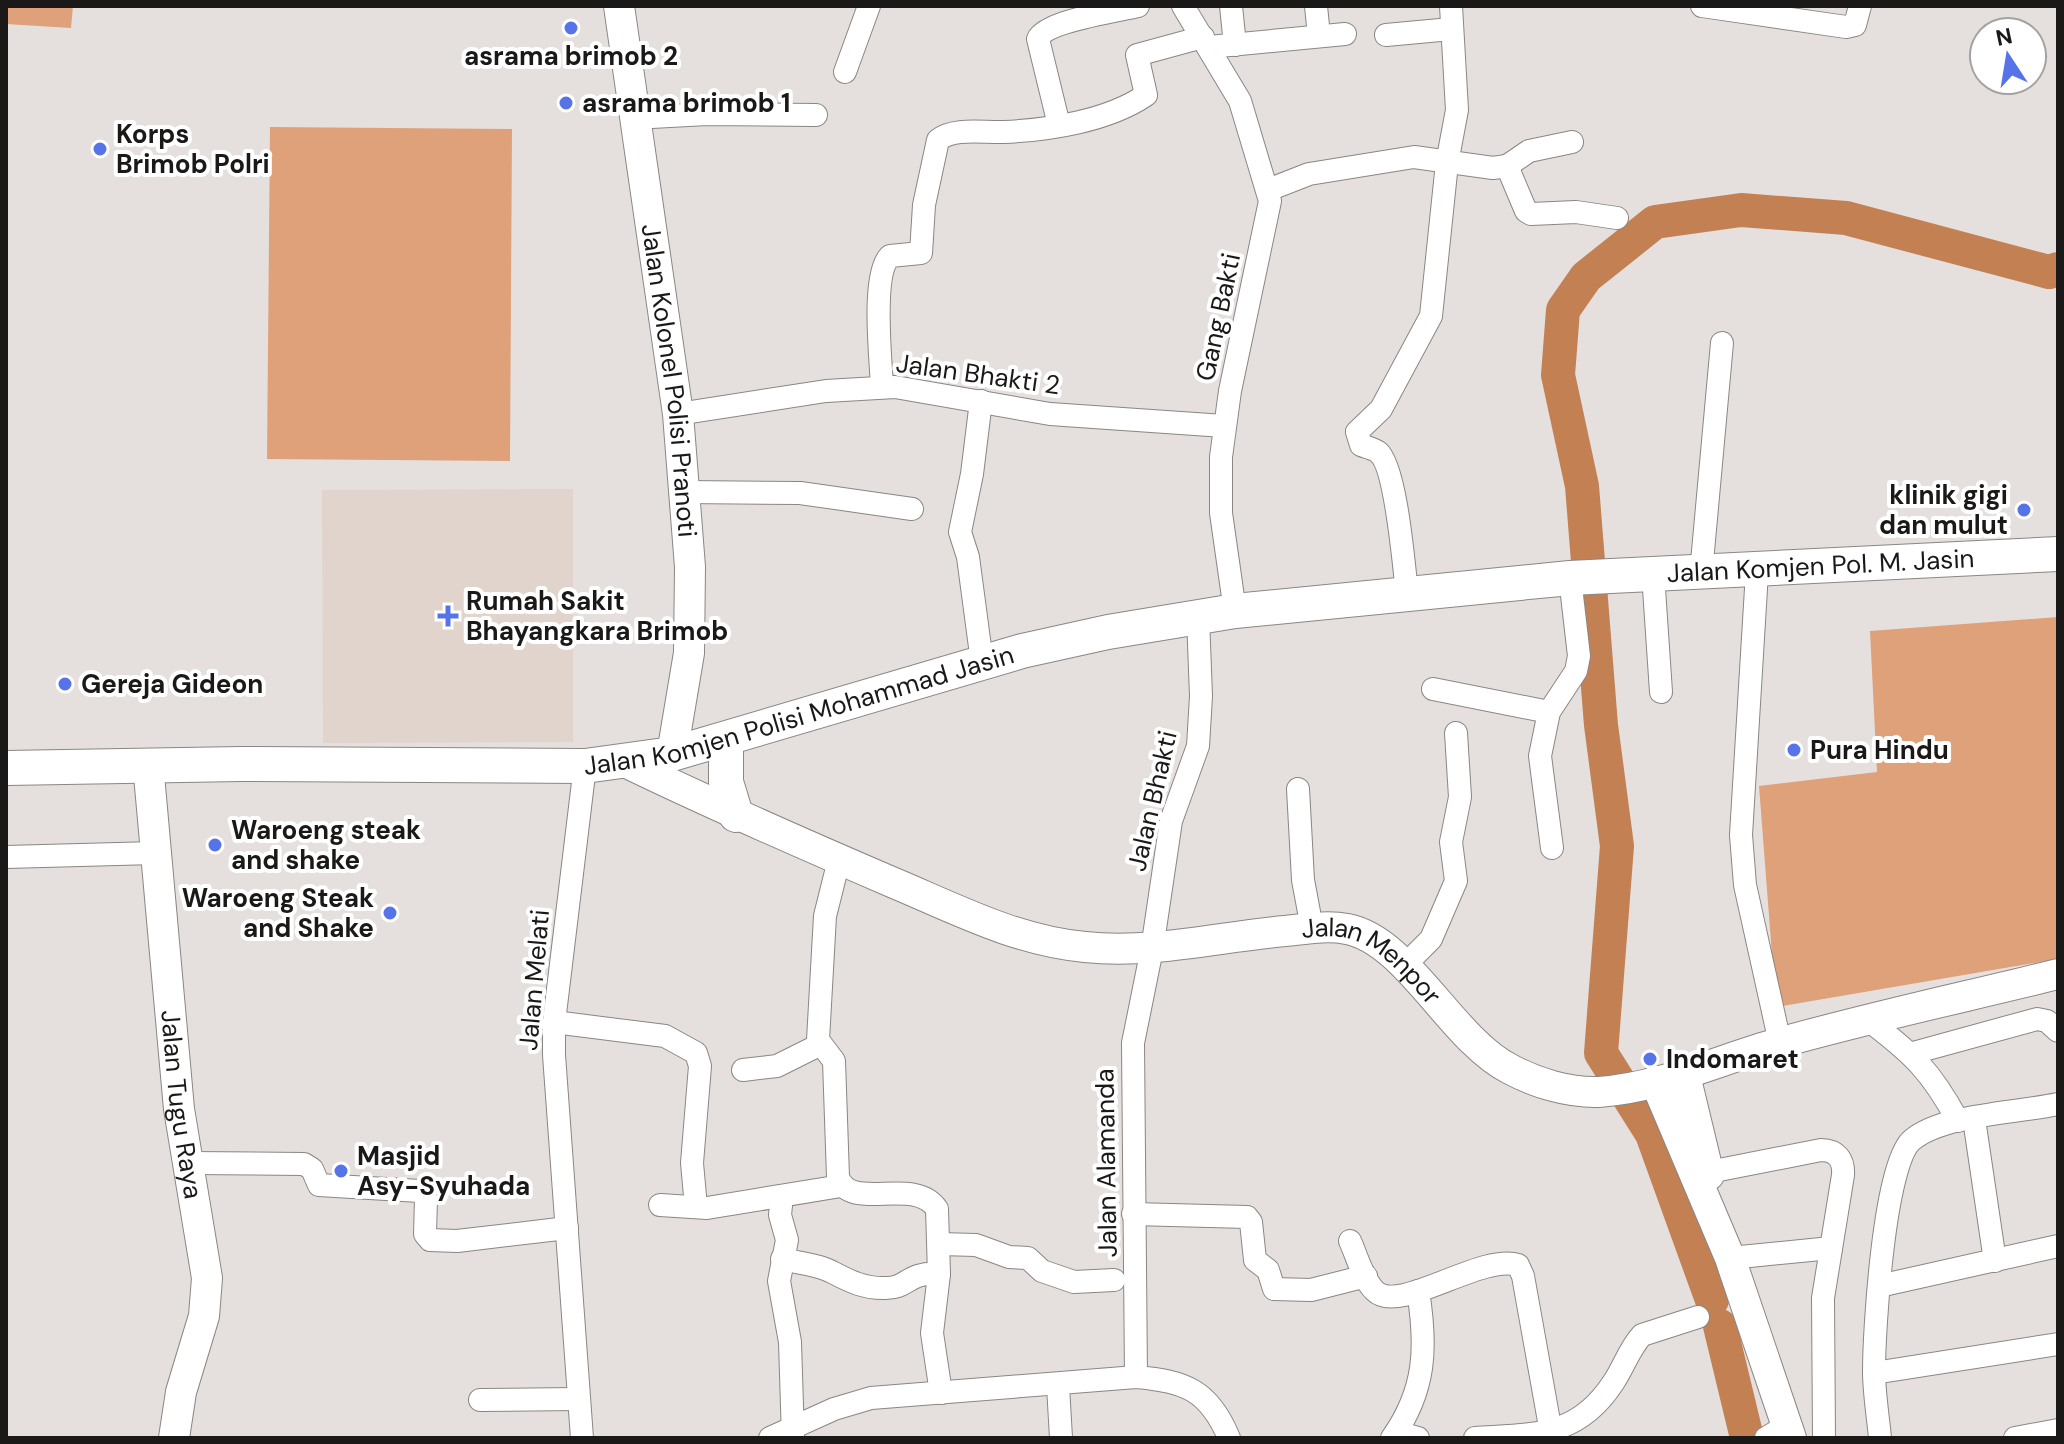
<svg xmlns="http://www.w3.org/2000/svg" width="2064" height="1444" viewBox="0 0 2064 1444" font-family="'DM Sans',sans-serif">
<style>
.built{fill:#e0d4cc}
.green{fill:#dea17a}
.lines{fill:none;stroke-linecap:round;stroke-linejoin:round}
.river{stroke:#c38053;stroke-width:34}
.street-casing{stroke:#8b8683;stroke-width:24}
.secondary-casing{stroke:#8b8683;stroke-width:32}
.primary-casing{stroke:#8b8683;stroke-width:36}
.street{stroke:#fff;stroke-width:22}
.secondary{stroke:#fff;stroke-width:30}
.primary{stroke:#fff;stroke-width:34}
.poi-dot{fill:#5773e8;stroke:#fff;stroke-width:3}
.labels{text-anchor:middle;dominant-baseline:central;stroke-width:8;stroke-linejoin:round;paint-order:stroke}
.poi-label{font-size:26px;font-weight:bold;fill:#1b1918;stroke:#fff;text-anchor:start}
.street-label{font-size:26px;fill:#1b1918;stroke:#fff}
</style>
<rect width="100%" height="100%" fill="#e5e0dd"/>
<path class="built" d="M573 489V742L323 743 322 490Z"/>
<g class="green">
<path d="M6 6H73L71 28 6 24Z"/>
<path d="M270 127 512 129 510 461 267 459Z"/>
<path d="M2058 617V959L1776 1007 1759 786 1877 772 1870 631Z"/>
</g>
<g class="lines">
<g class="river">
<path d="M1712 1300 1652 1134 1601 1053 1617 846 1601 725 1582 486 1558 375 1563 310 1586 277 1655 222 1741 210 1846 218 2049 272 2058 269"/>
<path d="M1720 1326 1747 1438"/>
</g>
<defs>
<g id="street">
<path d="M1183 6 1240 101 1270 201 1230 391 1221 457V513L1235 611"/>
<path d="M1231 6 1235 45"/>
<path d="M1316 6 1319 36"/>
<path d="M1702 6 1846 27 1855 25 1860 6"/>
<path d="M1386 35 1451 29"/>
<path d="M1209 47 1345 34"/>
<path d="M845 72 869 6"/>
<path d="M1057 117 1038 39C1046 21 1117 11 1138 6"/>
<path d="M633 118 707 114 816 115"/>
<path d="M1507 166 1526 211 1531 214 1576 212 1617 218"/>
<path d="M1507 166 1529 151 1572 142"/>
<path d="M1268 190 1309 174 1414 157 1493 168 1507 166"/>
<path d="M882 387C881 361 871 274 890 256L921 253 924 205 938 140C954 127 984 133 1004 132 1049 130 1108 121 1146 95L1137 55 1203 37"/>
<path d="M981 401 972 474 960 532 968 557 982 662"/>
<path d="M678 414 826 391 895 387 1050 414 1224 426"/>
<path d="M684 492 800 493 912 509"/>
<path d="M1757 572 1741 835 1745 885 1780 1043"/>
<path d="M1701 573 1722 343"/>
<path d="M1653 574 1661 692"/>
<path d="M1407 593C1404 567 1396 466 1378 452 1374 449 1366 447 1361 445L1357 432 1381 409 1431 316 1447 163 1457 110 1451 6"/>
<path d="M1433 689 1549 712"/>
<path d="M1298 789 1303 880 1312 928"/>
<path d="M1552 848 1540 756 1549 712 1576 671 1579 656 1570 578"/>
<path d="M6 857 155 853"/>
<path d="M839 860 825 916 818 1040 834 1061 838 1177C850 1213 914 1175 937 1209L939 1274 932 1333 941 1393"/>
<path d="M1404 966 1431 939 1456 881 1451 842 1460 797 1456 733"/>
<path d="M1868 1020C1913 1054 1931 1071 1958 1121"/>
<path d="M554 1022 665 1036 696 1053 700 1066 692 1163 696 1207"/>
<path d="M1913 1053 2037 1019 2047 1021 2058 1031"/>
<path d="M743 1070 777 1066 819 1045"/>
<path d="M1974 1119 1995 1261"/>
<path d="M188 1163 304 1164 312 1169 319 1185 420 1191 426 1199 425 1234 430 1240 457 1241 567 1228"/>
<path d="M1709 1172 1821 1150C1837 1150 1844 1160 1843 1175L1823 1298 1824 1438"/>
<path d="M782 1196 780 1215 787 1240 779 1281 790 1342 793 1438"/>
<path d="M660 1205 707 1208 841 1186"/>
<path d="M1133 1214 1247 1217 1251 1222 1255 1260 1268 1270 1274 1289 1311 1290 1366 1276"/>
<path d="M1350 1241C1357 1256 1363 1280 1375 1291 1399 1315 1481 1253 1518 1265L1523 1276 1552 1438"/>
<path d="M939 1244 976 1245 1009 1257 1028 1258 1042 1271 1074 1282 1114 1280"/>
<path d="M1730 1258 1831 1248"/>
<path d="M782 1259C797 1263 818 1264 832 1272 849 1281 865 1289 886 1288 909 1288 906 1272 939 1274"/>
<path d="M1879 1286 2058 1246"/>
<path d="M1874 1373 2058 1344"/>
<path d="M1136 1377 1133 1043 1152 949 1171 821 1198 746 1201 696 1198 617"/>
<path d="M1058 1386 1061 1438"/>
<path d="M480 1400 578 1399"/>
<path d="M1397 1432 1418 1438"/>
<path d="M582 1438 554 1055V1022L585 766"/>
<path d="M770 1438 834 1409 871 1398 1136 1377C1185 1381 1209 1390 1229 1438"/>
<path d="M1392 1438C1426 1390 1427 1347 1418 1291"/>
<path d="M1475 1438C1534 1434 1577 1438 1613 1383 1624 1367 1629 1349 1642 1335L1698 1317"/>
<path d="M1766 1438 1786 1426"/>
<path d="M1880 1438C1878 1416 1874 1393 1874 1371 1874 1331 1884 1163 1912 1140 1943 1114 2017 1113 2058 1104"/>
<path d="M2015 1438 2058 1430"/>
</g>
<g id="secondary">
<path id="s1" d="M619 6 678 414 690 567 689 653 672 754"/>
<path id="s2" d="M625 762C714 805 803 844 894 883 956 909 1017 941 1085 947 1153 954 1218 937 1285 931 1305 929 1327 925 1347 929 1407 940 1452 1040 1510 1069 1536 1083 1569 1093 1599 1092 1660 1088 1721 1059 1779 1043 1871 1017 1965 997 2058 974"/>
<path id="s3" d="M148 764 179 1109 207 1278 204 1316 181 1392 174 1438"/>
<path d="M1684 1071 1709 1175"/>
<path d="M1655 1081 1730 1258 1791 1438"/>
</g>
<g id="primary">
<path d="M726 740V782L736 815"/>
<path id="s4" d="M6 768 241 764 585 766 672 754 1022 651 1108 632 1235 611 1570 578 2058 554"/>
</g>
</defs>
<use href="#street" class="street-casing"/>
<use href="#secondary" class="secondary-casing"/>
<use href="#primary" class="primary-casing"/>
<use href="#street" class="street"/>
<use href="#secondary" class="secondary"/>
<use href="#primary" class="primary"/>
</g>
<g class="poi-dot">
<circle cx="571" cy="28" r="8"/>
<circle cx="566" cy="103" r="8"/>
<circle cx="100" cy="149" r="8"/>
<circle cx="2024" cy="510" r="8"/>
<path d="M444 604h8v8h8v8h-8v8h-8v-8h-8v-8h8z"/>
<circle cx="65" cy="684" r="8"/>
<circle cx="1794" cy="750" r="8"/>
<circle cx="215" cy="845" r="8"/>
<circle cx="390" cy="913" r="8"/>
<circle cx="1650" cy="1059" r="8"/>
<circle cx="341" cy="1171" r="8"/>
</g>
<g class="labels">
<g class="poi-label">
<text x="571" y="56" text-anchor="middle">asrama brimob 2</text>
<text x="582" y="103">asrama brimob 1</text>
<text x="116" y="134">Korps<tspan x="116" dy="30">Brimob Polri</tspan></text>
<text x="2008" y="495" text-anchor="end">klinik gigi<tspan x="2008" dy="30">dan mulut</tspan></text>
<text x="466" y="601">Rumah Sakit<tspan x="466" dy="30">Bhayangkara Brimob</tspan></text>
<text x="81" y="684">Gereja Gideon</text>
<text x="1810" y="750">Pura Hindu</text>
<text x="231" y="830">Waroeng steak<tspan x="231" dy="30">and shake</tspan></text>
<text x="374" y="898" text-anchor="end">Waroeng Steak<tspan x="374" dy="30">and Shake</tspan></text>
<text x="1666" y="1059">Indomaret</text>
<text x="357" y="1156">Masjid<tspan x="357" dy="30">Asy-Syuhada</tspan></text>
</g>
<g class="street-label">
<text transform="translate(1218 317) rotate(-78)">Gang Bakti</text>
<text transform="translate(978 374) rotate(8)">Jalan Bhakti 2</text>
<text stroke="none"><textPath href="#s1" startOffset="378">Jalan Kolonel Polisi Pranoti</textPath></text>
<text stroke="none"><textPath href="#s4" startOffset="1836">Jalan Komjen Pol. M. Jasin</textPath></text>
<text stroke="none"><textPath href="#s4" startOffset="800">Jalan Komjen Polisi Mohammad Jasin</textPath></text>
<text transform="translate(1152 801) rotate(-77)">Jalan Bhakti</text>
<text stroke="none"><textPath href="#s2" startOffset="796">Jalan Menpor</textPath></text>
<text transform="translate(534 980) rotate(-85)">Jalan Melati</text>
<text stroke="none"><textPath href="#s3" startOffset="342">Jalan Tugu Raya</textPath></text>
<text transform="translate(1106 1163) rotate(-91)">Jalan Alamanda</text>
</g>
</g>
<rect width="2064" height="1444" fill="none" stroke="#1b1918" stroke-width="16"/>
<g transform="translate(2008 56) rotate(348)"><circle r="38" fill="#ffffff" stroke="#a4a3a3" stroke-width="2"/>
<path d="M0-6L14 30L0 20L-14 30Z" fill="#5773e8"/>
<text y="-12" font-size="22" font-weight="bold" text-anchor="middle" fill="#1b1918">N</text>
</g>
</svg>
